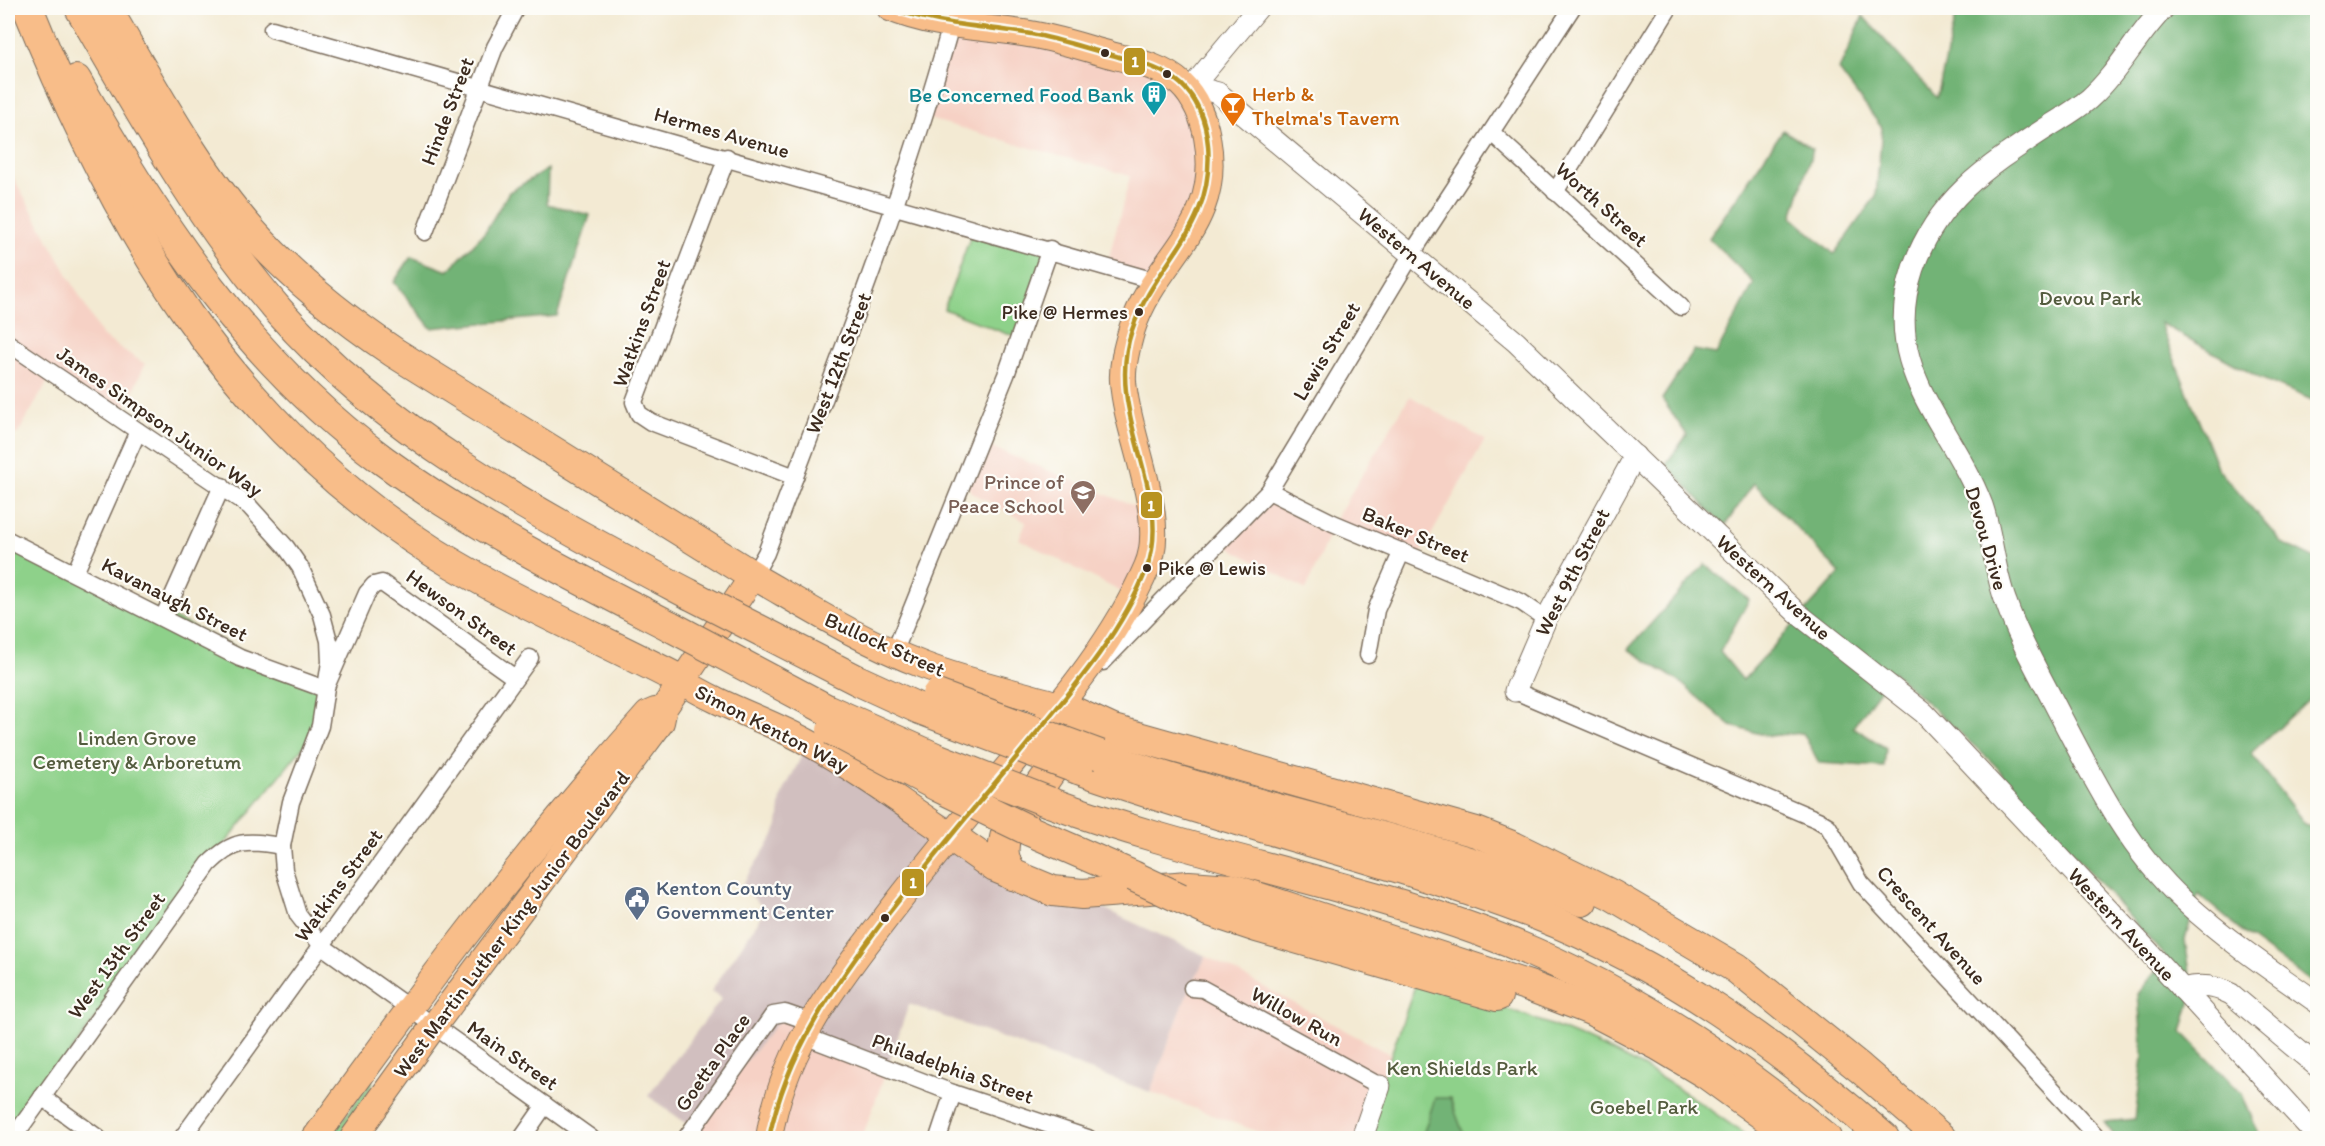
<svg xmlns="http://www.w3.org/2000/svg" width="2325" height="1146" viewBox="0 0 2325 1146" font-family="Itim,sans-serif">
<style>
.built{fill:#f6d1c5}
.industrial{fill:#d1bfbf}
.green{fill:#8ed18a;stroke:#647e54;stroke-width:1.5}
.forest{fill:#72b376;stroke:#566e4a;stroke-width:1.5}
.lines{fill:none;stroke-linecap:round;stroke-linejoin:round}
.minor-casing{stroke:#7b6d5d;stroke-width:19}
.tertiary-casing{stroke:#7b6d5d;stroke-width:23}
.primary-casing{stroke:#7b6d5d;stroke-width:28}
.motorway-casing{stroke:#7b6d5d;stroke-width:32}
.minor{stroke:#fff;stroke-width:16}
.tertiary{stroke:#fff;stroke-width:21}
.primary{stroke:#f8bd89;stroke-width:26}
.motorway{stroke:#f8bd89;stroke-width:30}
.motorway-bridge-casing{stroke:#7b6d5d;stroke-width:32;stroke-linecap:butt}
.motorway-bridge{stroke:#f8bd89;stroke-width:30}
.bus-1-casing{stroke:#fdfcf7;stroke-width:9}
.bus-1{stroke:#b89321;stroke-width:4.5}
.bus-dot{fill:#3b2a1e;stroke:#fdfcf7;stroke-width:2}
.labels{text-anchor:middle;dominant-baseline:central;stroke-width:4.5;stroke-linejoin:round;paint-order:stroke}
.bus-label{font-size:20px;fill:#3b2a1e;stroke:#fdfcf7;text-anchor:end}
.food-label{font-size:21px;fill:#c56008;stroke:#fdfcf7;text-anchor:start}
.culture-label{font-size:21px;fill:#0d838f;stroke:#fdfcf7;text-anchor:end}
.street-label{font-size:21px;fill:#3b2a1e;stroke:#fdfcf7}
.park-label{font-size:21px;fill:#545c3e;stroke:#fdfcf7}
.education-label{font-size:21px;fill:#785e54;stroke:#fdfcf7;text-anchor:end}
.service-label{font-size:21px;fill:#4e5e75;stroke:#fdfcf7;text-anchor:start}
.line-badge{stroke:#fdfcf7;stroke-width:2}
.badge-label{font-size:16px;text-anchor:middle;font-weight:bold;fill:#fff}
</style>
<rect width="100%" height="100%" fill="#fdfcf7"/>
<filter id="ink" filterUnits="userSpaceOnUse"><feTurbulence type="fractalNoise" baseFrequency=".0167" numOctaves="2"/><feDisplacementMap in="SourceGraphic" scale="12" xChannelSelector="R" yChannelSelector="G"/><feConvolveMatrix kernelMatrix="1 2 1 2 8 2 1 2 1" color-interpolation-filters="sRGB"/></filter>
<filter id="wash" filterUnits="userSpaceOnUse"><feTurbulence type="fractalNoise" baseFrequency=".008" numOctaves="4" result="noise"/><feDisplacementMap in="SourceGraphic" scale="24" xChannelSelector="R" yChannelSelector="G"/><feGaussianBlur stdDeviation="1.35" result="paint"/><feColorMatrix in="noise" values="0 0 0 0 0 0 0 0 0 0 0 0 0 0 0 0 0 1.4 0 .05"/><feComposite in="paint" operator="in"/></filter>
<g filter="url(#wash)">
<rect width="100%" height="100%" fill="#f3ead3"/>
<g class="built">
<path d="M951 25 1167 74 1210 154 1158 282 1107 265 1130 176 926 118Z"/>
<path d="M8 168 102 336 145 364 120 419 52 374 17 435 8 430Z"/>
<path d="M1410 396 1485 440 1418 558 1333 524 1306 590 1221 543 1269 491 1333 523Z"/>
<path d="M979 442 1141 509H1150L1131 597 1019 539 1026 522 971 492 965 480Z"/>
<path d="M1206 956 1391 1055 1362 1138H1275L1150 1092 1186 997Z"/>
<path d="M785 1013 887 1069 862 1138H686Z"/>
</g>
<path class="industrial" d="M808 743 879 785 1117 915 1206 956 1186 997 1150 1092 909 1004 887 1069 820 1044 811 1022 785 1013 693 1128 648 1096 722 998 711 991 766 910 741 886 773 837 778 825 781 797Z"/>
<g class="green">
<path d="M974 227 1050 249 1020 336 1007 334 944 309Z"/>
<path d="M8 540 325 689 320 726 203 871 8 1138Z"/>
<path d="M1417 980C1491 1002 1566 1027 1635 1063 1675 1084 1713 1112 1750 1138H1362Z"/>
<path d="M371 1081 373 1083 347 1132 343 1138H330Z"/>
</g>
<g class="forest">
<path d="M1957 8H2317V402L2260 378 2160 323 2218 469 2282 543 2317 560V696L2311 698 2251 753 2305 824 2317 828V987L2245 934 2198 894 2185 940 2193 993 2182 1032 2242 1094 2260 1138H2116L2104 1122 2135 1119 2143 1058 2138 994 2166 958 1994 764 1893 672 1853 727 1886 748 1884 767 1819 763 1803 733 1768 736 1731 726 1680 682 1628 649 1705 564 1749 600 1720 652 1743 680 1840 573 1754 483 1724 527 1666 464 1687 435 1662 399 1694 350 1716 354 1754 283 1709 238 1783 130 1813 149 1792 217 1834 254 1876 196 1882 128 1839 70 1863 16 1937 98Z"/>
<path d="M548 169 547 204 590 215 557 316 431 328 394 282 411 257 448 271 485 232 509 192Z"/>
<path d="M1435 1098H1450L1465 1138H1422Z"/>
</g>
</g>
<g filter="url(#ink)">
<g class="lines">
<defs>
<g id="minor">
<path d="M272 29 1158 282"/>
<path d="M1492 133 1681 307"/>
<path d="M727 157 634 402 639 414 651 422 795 477"/>
<path d="M1555 192 1669 8"/>
<path d="M425 232 495 47 516 8"/>
<path d="M8 343 249 506 286 547 300 567 322 615 329 641 330 662 320 726 291 802 282 846 284 870 298 915 322 946 591 1138"/>
<path d="M1269 491 1333 523 1521 602 1546 619"/>
<path d="M8 540 240 658 325 689 367 593 374 585 382 583 515 678"/>
<path d="M75 573 138 431"/>
<path d="M753 576 766 553C832 378 901 205 951 25"/>
<path d="M163 618 222 486"/>
<path d="M894 653 1006 375 1050 249"/>
<path d="M1368 655 1376 610 1402 551"/>
<path d="M1103 662 1269 491 1418 244 1572 8"/>
<path d="M1515 691 1818 820 1828 826 1861 883 2098 1138"/>
<path d="M1192 988 1203 989 1380 1086"/>
<path d="M804 1036 953 1093 1088 1138"/>
<path d="M42 1097 98 1138"/>
<path d="M13 1138 209 864C235 838 248 841 282 846"/>
<path d="M182 1138 530 658"/>
<path d="M522 1138 545 1105"/>
<path d="M686 1138 773 1015 785 1013 811 1022"/>
<path d="M938 1138 953 1093"/>
</g>
<g id="tertiary">
<path d="M2164 8C2136 36 2119 72 2089 99 2075 111 2058 120 2043 130 1985 168 1937 200 1913 268 1879 370 1950 421 1982 505 1993 537 1994 571 2006 602 2018 637 2037 670 2054 703 2090 772 2126 848 2184 901 2225 939 2272 971 2318 1003"/>
<path d="M1188 92 1203 89 1218 93 1516 342 1797 613 1924 713 2147 950 2318 1137"/>
<path d="M1188 92 1258 8"/>
<path d="M1515 691 1546 619 1635 456"/>
<path d="M2182 989C2199 984 2216 986 2231 994L2318 1067"/>
<path d="M1362 1138 1380 1086"/>
</g>
<g id="primary">
<path d="M682 681C722 707 768 720 809 743 859 771 904 804 951 836"/>
<path d="M315 1138C420 992 528 848 648 714L655 711"/>
<path d="M353 1138 433 1027 661 722 664 708 753 576C809 608 863 642 923 665 967 682 1014 692 1059 705"/>
<path d="M769 1138C781 1058 827 994 875 932 918 875 963 820 1009 766 1060 705 1115 641 1147 567 1169 519 1126 434 1123 381 1122 364 1127 346 1132 329 1156 255 1224 228 1207 137 1204 119 1195 97 1181 84 1163 67 1134 61 1111 55 1082 47 1053 37 1023 33 977 26 933 26 890 8"/>
</g>
<g id="motorway">
<path d="M28 8C116 227 230 424 435 553 514 602 600 638 682 681"/>
<path d="M80 8C140 112 199 218 278 310 390 438 542 516 689 594"/>
<path d="M106 8C150 82 195 168 253 233 295 280 343 318 395 353L753 576"/>
<path d="M76 80C156 223 250 363 384 461 473 526 573 576 670 626"/>
<path d="M1059 705 1113 730 1476 832 1514 847 1612 895 1736 968 1860 1068 1941 1138"/>
<path d="M1100 755C1258 812 1425 839 1582 901"/>
<path d="M1078 769C1229 823 1386 857 1535 914 1665 964 1780 1048 1884 1138"/>
<path d="M1049 802C1190 854 1339 880 1480 931 1606 977 1724 1053 1826 1138"/>
<path d="M1028 830 1133 876"/>
<path d="M951 836 995 867 1053 891 1082 894 1189 886 1232 889 1529 986 1591 1010 1658 1045 1708 1075 1795 1138"/>
<path d="M1012 875C1004 860 1001 852 1006 834L1073 740"/>
<path d="M1180 898 1206 910 1257 927 1497 996"/>
</g>
</defs>
<use href="#minor" class="minor-casing"/>
<use href="#tertiary" class="tertiary-casing"/>
<use href="#primary" class="primary-casing"/>
<use href="#motorway" class="motorway-casing"/>
<use href="#minor" class="minor"/>
<use href="#tertiary" class="tertiary"/>
<use href="#primary" class="primary"/>
<use href="#motorway" class="motorway"/>
<defs>
<g id="motorway-bridge">
<path d="M689 594 857 680 920 709 1078 769"/>
<path d="M670 626 826 709 936 758 1049 802"/>
<path d="M937 695 1100 755"/>
<path d="M832 730 939 787 1028 830"/>
<path d="M1133 876 1180 898"/>
</g>
</defs>
<use href="#motorway-bridge" class="motorway-bridge-casing"/>
<use href="#motorway-bridge" class="motorway-bridge"/>
<defs>
<path id="bus-1" d="M769 1138C787 1050 836 983 889 913 937 851 988 792 1038 731 1079 682 1124 628 1147 568 1175 494 1103 414 1132 330 1156 259 1215 230 1208 145 1206 123 1198 100 1181 84 1162 67 1136 62 1112 55 1085 48 1059 39 1031 34 983 26 936 25 890 8"/>
</defs>
<use href="#bus-1" class="bus-1-casing"/>
<use href="#bus-1" class="bus-1"/>
</g>
</g>
<defs>
<symbol id="building-pin" viewBox="-11 -11 22 30"><path d="M0 17L-7.5 6A9.5 9.5 0 1 1 7.5 6Z" fill="#0f9aa8" stroke="#fdfcf7"/><path d="M-4-6H4V6H1V3H-1V6H-4ZM-2.5-4.3h1.7v1.8h-1.7ZM.8-4.3h1.7v1.8H.8ZM-2.5-1h1.7V.8h-1.7ZM.8-1h1.7V.8H.8Z" fill="#fff"/></symbol>
<symbol id="bar-pin" viewBox="-11 -11 22 30"><path d="M0 17L-7.5 6A9.5 9.5 0 1 1 7.5 6Z" fill="#e8710a" stroke="#fdfcf7"/><path d="M-6-5H6L.8 .8V4.5H3.5V6h-7V4.5H-.8V.8Z" fill="#fff"/></symbol>
<symbol id="school-pin" viewBox="-11 -11 22 30"><path d="M0 17L-7.5 6A9.5 9.5 0 1 1 7.5 6Z" fill="#8d6e63" stroke="#fdfcf7"/><path d="M0-5L7-2L0 1L-7-2ZM-4 1L0 2.5L4 1V4Q0 6-4 4Z" fill="#fff"/></symbol>
<symbol id="civic-pin" viewBox="-11 -11 22 30"><path d="M0 17L-7.5 6A9.5 9.5 0 1 1 7.5 6Z" fill="#5c6f8a" stroke="#fdfcf7"/><path d="M-.6-6.5H3V-4.5H.6V-3L4-1V1h2V6H-6V1h2V-1L-.6-3ZM-1.2 2.5V6h2.4V2.5Z" fill="#fff"/></symbol>
</defs>
<g fill-rule="evenodd">
<use href="#building-pin" x="1139" y="79" width="30" height="40"/>
<use href="#bar-pin" x="1218" y="90" width="30" height="40"/>
<use href="#school-pin" x="1068" y="478" width="30" height="40"/>
<use href="#civic-pin" x="622" y="884" width="30" height="40"/>
</g>
<g class="bus-dot">
<circle cx="1105" cy="53" r="5"/>
<circle cx="1167" cy="74" r="5"/>
<circle cx="1139" cy="312" r="5"/>
<circle cx="1147" cy="568" r="5"/>
<circle cx="885" cy="918" r="5"/>
</g>
<g class="labels">
<g class="bus-label">
<text x="1128" y="312">Pike @ Hermes</text>
<text x="1158" y="568" text-anchor="start">Pike @ Lewis</text>
</g>
<g class="food-label">
<text x="1252" y="93">Herb &amp;<tspan x="1252" dy="24">Thelma's Tavern</tspan></text>
</g>
<g class="culture-label">
<text x="1134" y="94">Be Concerned Food Bank</text>
</g>
<g class="street-label">
<text transform="translate(447 111) rotate(-69)">Hinde Street</text>
<text transform="translate(722 132) rotate(16)">Hermes Avenue</text>
<text transform="translate(1602 204) rotate(42)">Worth Street</text>
<text transform="translate(1417 258) rotate(40)">Western Avenue</text>
<text transform="translate(641 323) rotate(-70)">Watkins Street</text>
<text transform="translate(1326 351) rotate(-59)">Lewis Street</text>
<text transform="translate(838 363) rotate(-69)">West 12th Street</text>
<text transform="translate(160 421) rotate(35)">James Simpson Junior Way</text>
<text transform="translate(1416 534) rotate(23)">Baker Street</text>
<text transform="translate(1987 538) rotate(74)">Devou Drive</text>
<text transform="translate(1572 572) rotate(-63)">West 9th Street</text>
<text transform="translate(1774 587) rotate(42)">Western Avenue</text>
<text transform="translate(175 599) rotate(27)">Kavanaugh Street</text>
<text transform="translate(462 612) rotate(36)">Hewson Street</text>
<text transform="translate(885 644) rotate(24)">Bullock Street</text>
<text transform="translate(772 728) rotate(27)">Simon Kenton Way</text>
<text transform="translate(338 885) rotate(-54)">Watkins Street</text>
<text transform="translate(511 924) rotate(-53)">West Martin Luther King Junior Boulevard</text>
<text transform="translate(2122 924) rotate(47)">Western Avenue</text>
<text transform="translate(1932 925) rotate(48)">Crescent Avenue</text>
<text transform="translate(116 955) rotate(-54)">West 13th Street</text>
<text transform="translate(1297 1016) rotate(29)">Willow Run</text>
<text transform="translate(513 1055) rotate(35)">Main Street</text>
<text transform="translate(712 1062) rotate(-55)">Goetta Place</text>
<text transform="translate(953 1068) rotate(20)">Philadelphia Street</text>
</g>
<g class="park-label">
<text x="2090" y="297">Devou Park</text>
<text x="137" y="737">Linden Grove<tspan x="137" dy="24">Cemetery &amp; Arboretum</tspan></text>
<text x="1462" y="1067">Ken Shields Park</text>
<text x="1644" y="1106">Goebel Park</text>
</g>
<g class="education-label">
<text x="1064" y="481">Prince of<tspan x="1064" dy="24">Peace School</tspan></text>
</g>
<g class="service-label">
<text x="656" y="887">Kenton County<tspan x="656" dy="24">Government Center</tspan></text>
</g>
</g>
<g class="line-badge">
<rect x="1123" y="47" width="23" height="29" rx="6" fill="#b89321"/>
<rect x="1140" y="491" width="23" height="28" rx="6" fill="#b89321"/>
<rect x="901" y="868" width="24" height="29" rx="6" fill="#b89321"/>
</g>
<g class="badge-label">
<text x="1135" y="67">1</text>
<text x="1151" y="511">1</text>
<text x="913" y="888">1</text>
</g>
<rect width="2325" height="1146" fill="none" stroke="#fdfcf7" stroke-width="30"/>
</svg>
